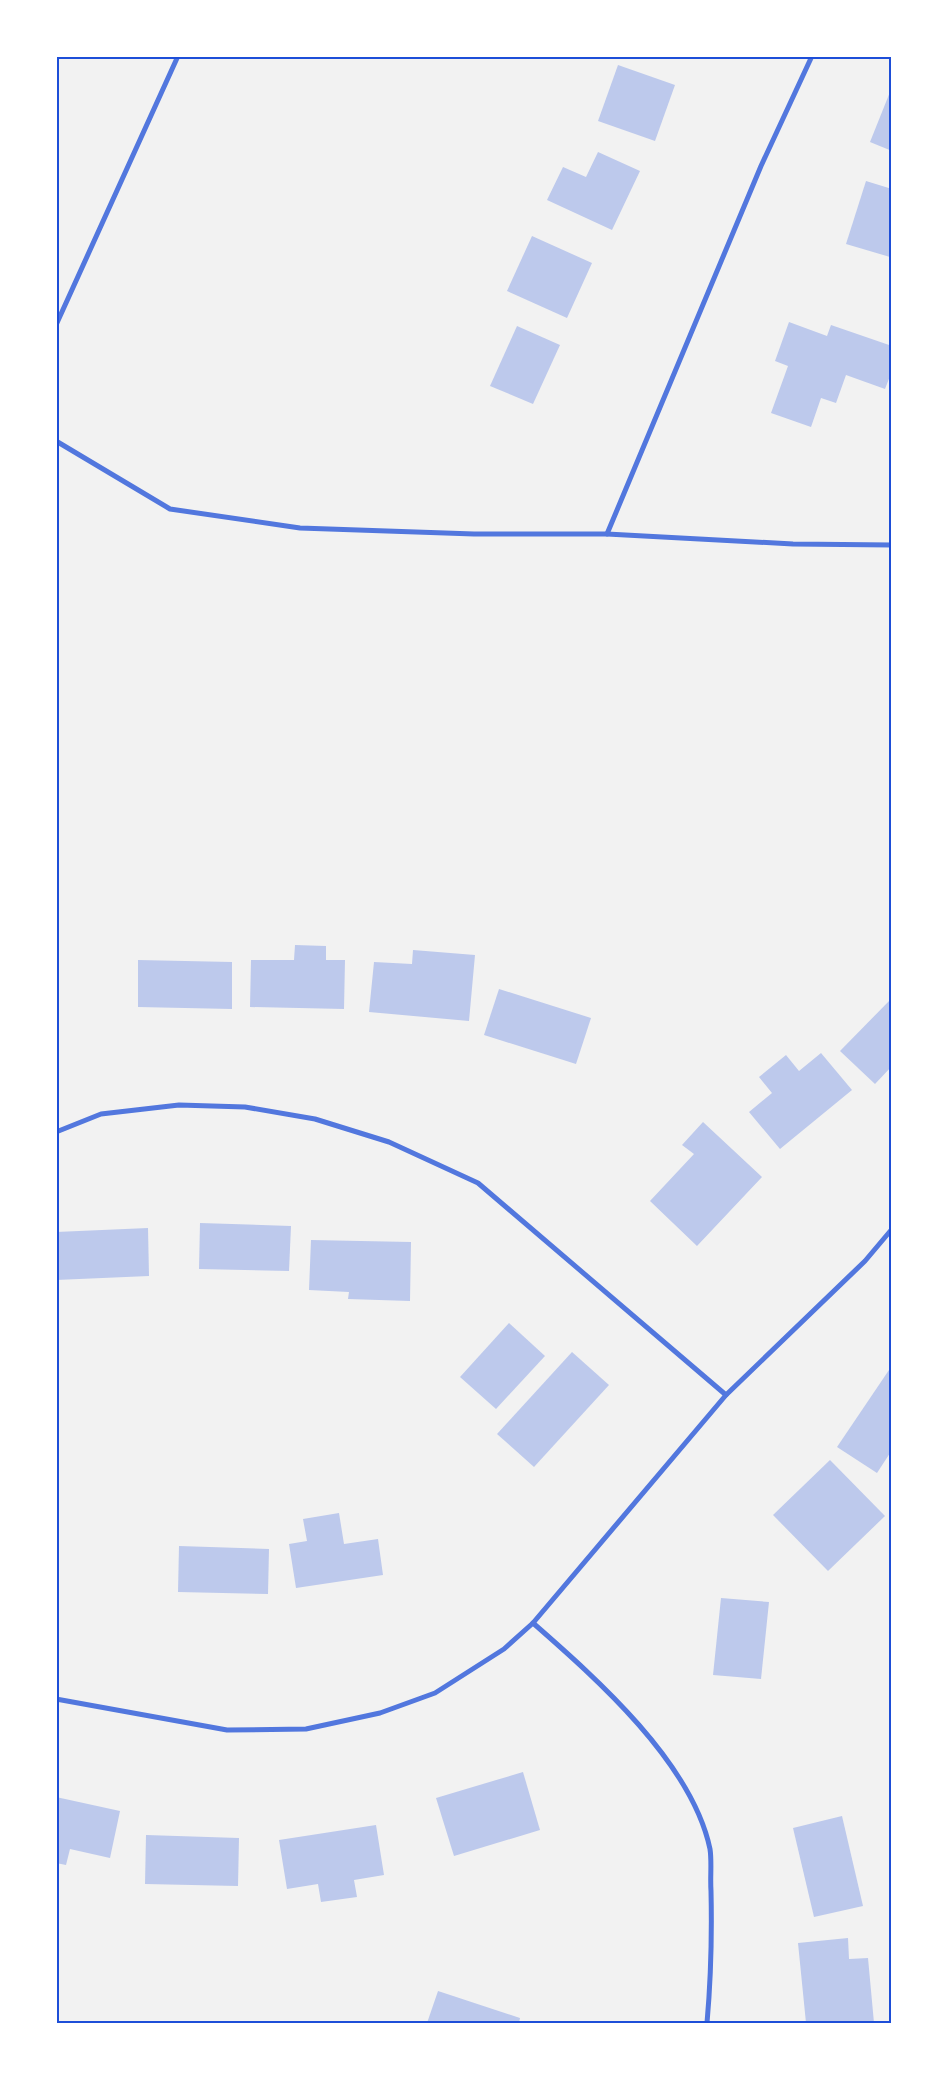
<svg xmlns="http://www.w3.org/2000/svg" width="948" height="2079" viewBox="0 0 948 2079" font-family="Roboto,sans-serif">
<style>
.building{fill:#bdc9ec}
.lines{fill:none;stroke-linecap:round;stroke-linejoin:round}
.minor{stroke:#5277de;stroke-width:5}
.neatline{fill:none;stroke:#1d4ed8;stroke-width:2}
</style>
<rect width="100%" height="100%" fill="#f2f2f2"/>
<g class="building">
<path d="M618 65 675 85 655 141 598 121Z"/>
<path d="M892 87V151L870 142Z"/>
<path d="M598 152 640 171 612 230 547 200 563 167 586 177Z"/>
<path d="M866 181 892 189 890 257 846 244Z"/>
<path d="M532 236 592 263 567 318 507 291Z"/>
<path d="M789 322 827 336 831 325 892 346V371L885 389 846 375 836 403 821 398 811 427 771 413 788 366 775 361Z"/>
<path d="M517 326 560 345 533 404 490 386Z"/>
<path d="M295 945 326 946V960H345L344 1009 250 1007 251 960H294Z"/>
<path d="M413 950 475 955 469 1021 369 1012 374 962 412 964Z"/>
<path d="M138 960 232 962V1009L138 1007Z"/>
<path d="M499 989 591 1018 576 1064 484 1035Z"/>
<path d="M892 998V1066L875 1084 840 1051Z"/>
<path d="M821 1053 852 1090 780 1149 749 1112 772 1093 759 1077 786 1055 799 1071Z"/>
<path d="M703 1122 762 1177 697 1246 650 1201 694 1154 682 1145Z"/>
<path d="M200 1223 291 1226 289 1271 199 1269Z"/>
<path d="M148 1228 149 1276 56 1280V1232Z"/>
<path d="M311 1240 411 1242 410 1301 348 1299 349 1292 309 1290Z"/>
<path d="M509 1323 545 1356 496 1409 460 1377Z"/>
<path d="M572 1352 609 1385 534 1467 497 1434Z"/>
<path d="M889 1370 892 1372V1450L877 1473 837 1447Z"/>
<path d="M830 1460 885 1516 828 1571 773 1515Z"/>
<path d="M339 1513 344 1544 378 1539 383 1575 296 1588 289 1544 307 1541 303 1519Z"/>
<path d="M179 1546 269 1549 268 1594 178 1592Z"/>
<path d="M721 1598 769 1602 761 1679 713 1675Z"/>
<path d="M523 1772 540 1830 454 1856 436 1798Z"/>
<path d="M56 1797 120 1811 110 1858 70 1849 66 1865 56 1863Z"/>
<path d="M842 1816 863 1906 814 1917 793 1828Z"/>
<path d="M376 1825 384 1875 354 1880 357 1897 321 1902 318 1884 287 1889 279 1840Z"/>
<path d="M146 1835 239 1838 238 1886 145 1884Z"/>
<path d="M848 1938 849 1959 868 1958 874 2023H806L798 1943Z"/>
<path d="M438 1991 520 2018 519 2023H427Z"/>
</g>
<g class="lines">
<g class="minor">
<path d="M56 325 178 56"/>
<path d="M56 441 170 509 300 528 474 534H607L793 544 892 545"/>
<path d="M607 534 761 166 812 56"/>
<path d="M56 1132 101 1114 179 1105 245 1107 315 1119 389 1142 478 1183 726 1395"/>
<path d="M533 1623C597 1679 692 1763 710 1849 712 1862 710 1877 711 1891 712 1936 711 1978 707 2023"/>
<path d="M56 1699 227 1730 306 1729 380 1713 435 1693 504 1649 533 1623 726 1395 865 1261 892 1229"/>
</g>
</g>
<rect width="948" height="2079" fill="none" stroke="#ffffff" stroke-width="115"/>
<rect x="58" y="58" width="832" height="1964" class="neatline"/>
</svg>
